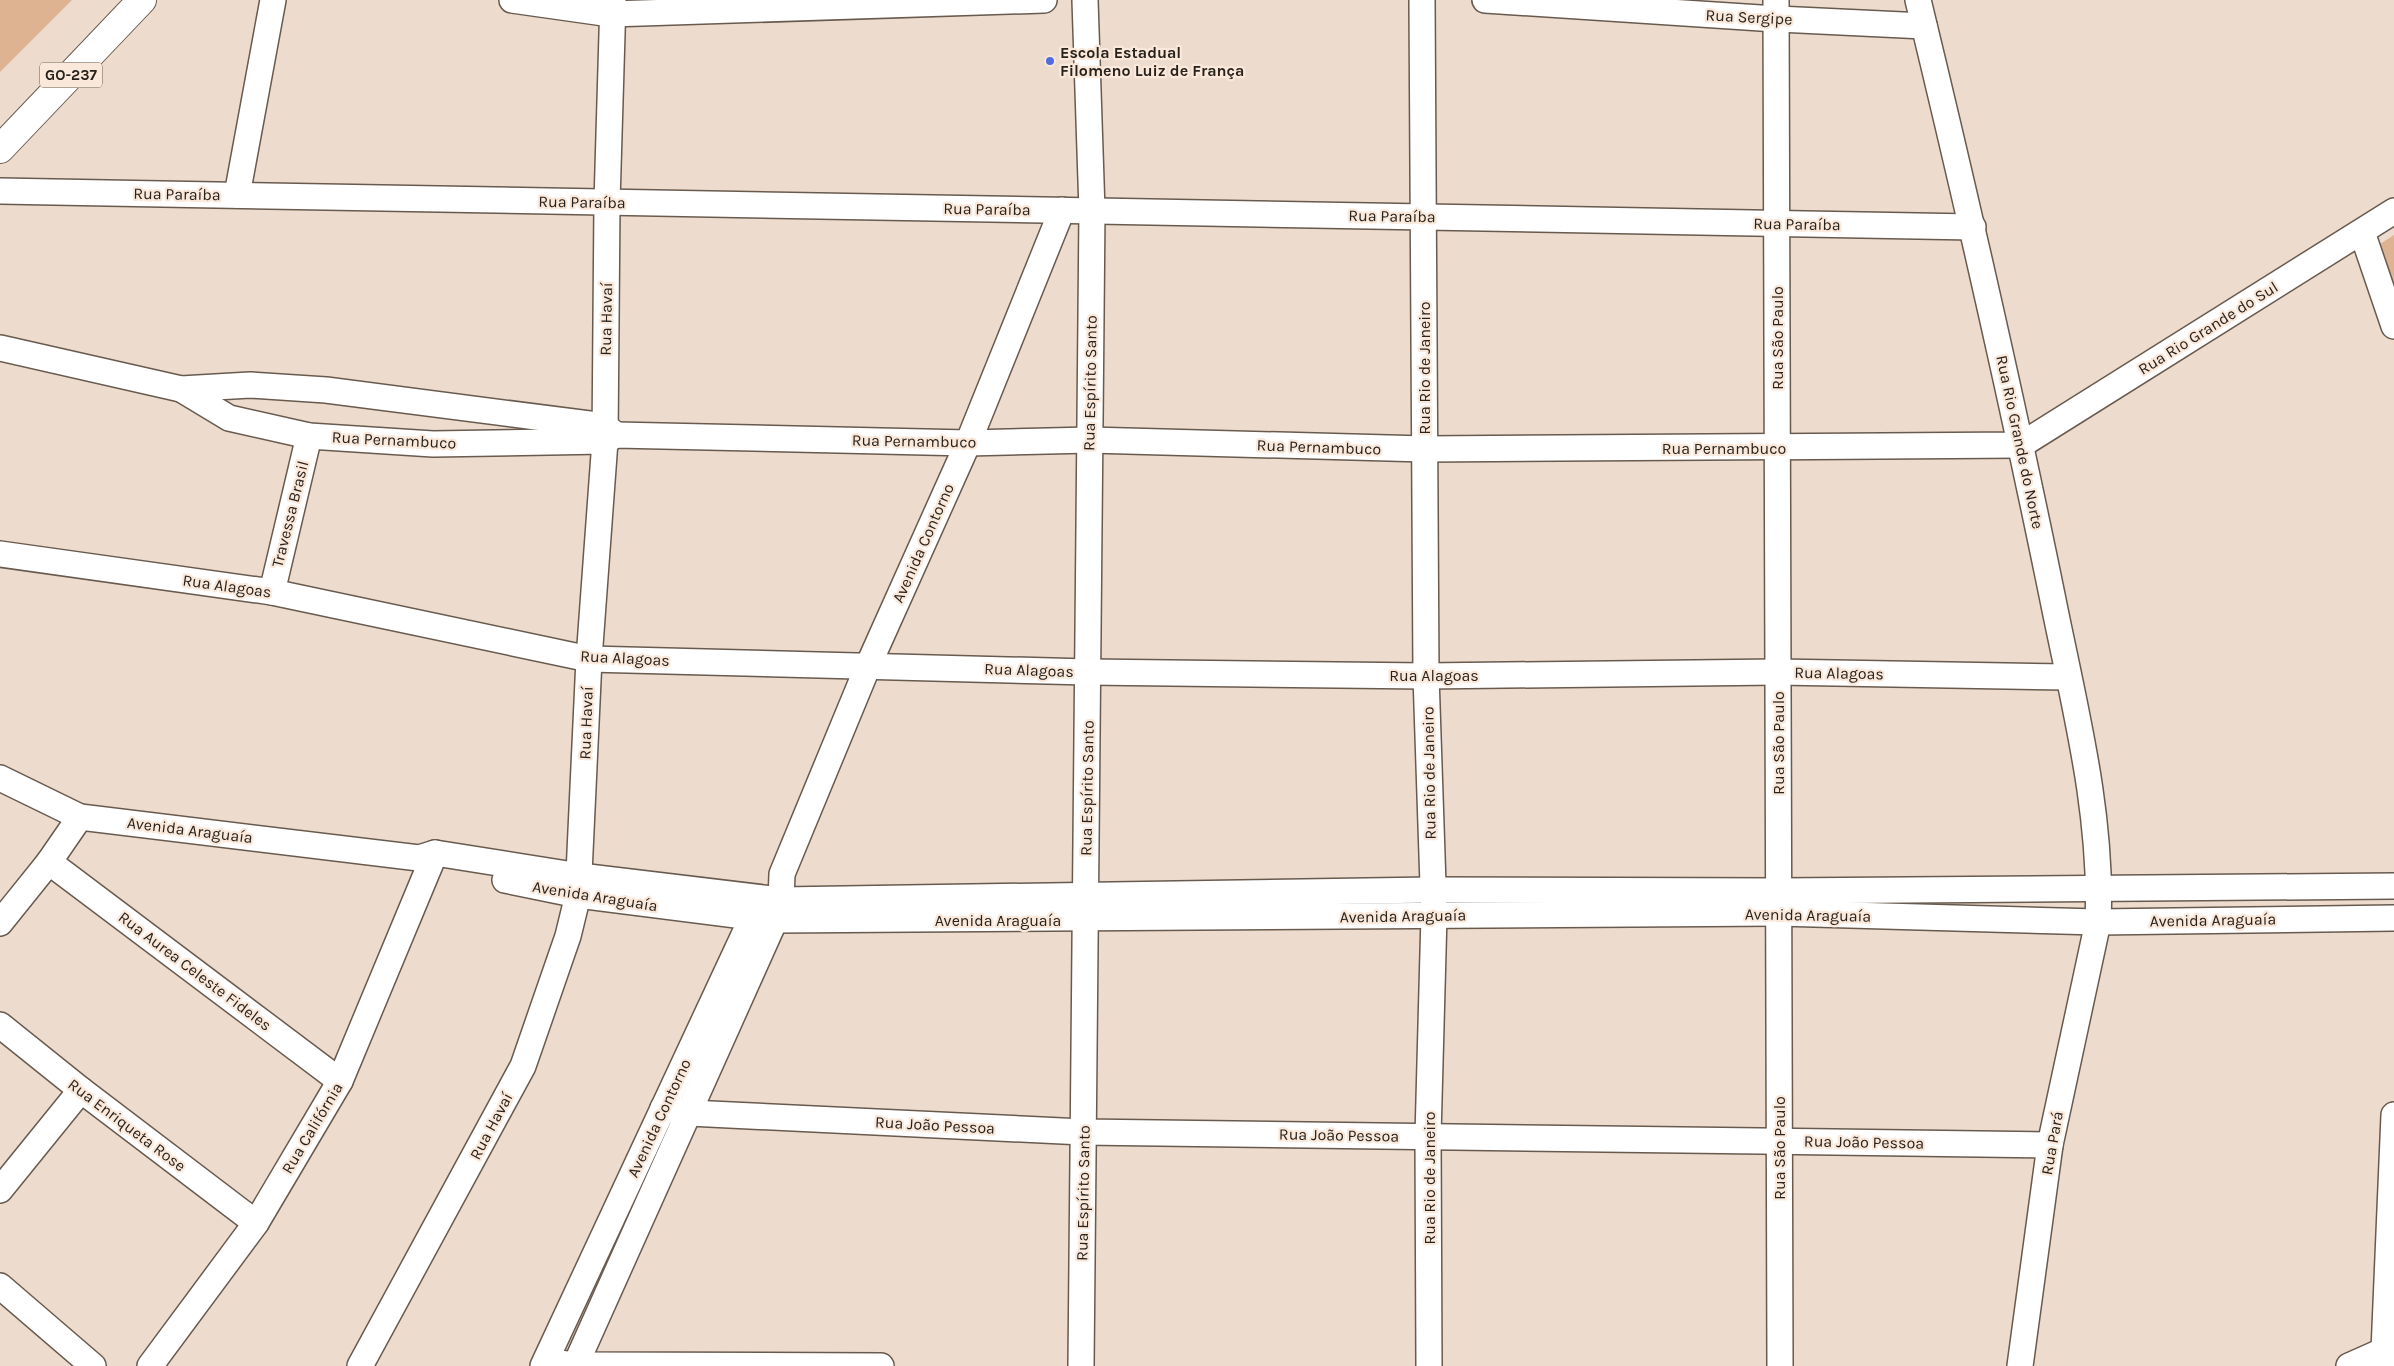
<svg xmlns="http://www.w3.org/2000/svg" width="2394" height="1366" viewBox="0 0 2394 1366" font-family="Karla,sans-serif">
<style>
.green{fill:#ddb392}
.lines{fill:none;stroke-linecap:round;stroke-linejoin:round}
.minor-casing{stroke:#685a4e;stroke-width:28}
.major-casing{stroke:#685a4e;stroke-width:30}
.minor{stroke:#fff;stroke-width:25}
.major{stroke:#fff;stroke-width:28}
.poi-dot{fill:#506ce1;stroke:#fae9db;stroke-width:2}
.labels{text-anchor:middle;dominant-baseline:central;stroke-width:4.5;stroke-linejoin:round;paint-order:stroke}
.shield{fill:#fae9db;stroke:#675e56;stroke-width:1}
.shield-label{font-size:15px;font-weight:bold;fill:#28221d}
.street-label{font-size:16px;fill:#28221d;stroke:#fae9db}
.poi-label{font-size:16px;font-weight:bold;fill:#28221d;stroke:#fae9db;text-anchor:start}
</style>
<rect width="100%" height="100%" fill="#eddcce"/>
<g class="green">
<path d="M0 0H72L0 72Z"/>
<path d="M2394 235V296L2377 246Z"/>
</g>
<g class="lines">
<defs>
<g id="minor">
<path d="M512 0 611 14 1044 0"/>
<path d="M1422 0 1426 676 1434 915 1428 1136 1429 1366"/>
<path d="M1485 0 1776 19 1924 26"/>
<path d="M1776 0 1780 1366"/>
<path d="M1918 0C1966 198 2011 395 2052 595 2073 701 2103 812 2098 922L2050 1145 2020 1366"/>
<path d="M0 191 1973 227"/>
<path d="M237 195 273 0"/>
<path d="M2362 232 2394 326"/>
<path d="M0 348 181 389 250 385 326 390 605 426 616 435"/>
<path d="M181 389 229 418 309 436 433 444 605 441 616 435 968 443 1090 440 1425 449 2021 445 2394 211"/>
<path d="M0 554 272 592 589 659 1088 672 1426 676 1778 672 2068 677"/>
<path d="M272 592 309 436"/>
<path d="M0 778 80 817 419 858 435 853 580 876 781 900 1431 890 1780 891 2394 886"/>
<path d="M49 862 340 1081"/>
<path d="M505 880 578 895 775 920 1779 913 2098 922 2394 918"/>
<path d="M0 923 49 862 80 817"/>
<path d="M0 1025 81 1090 256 1223"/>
<path d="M663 1108 689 1113 1083 1132 2050 1145"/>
<path d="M0 1190 81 1090"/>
<path d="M0 1286 93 1366"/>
<path d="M561 1363 575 1365 881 1366"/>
<path d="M150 1366 256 1223 340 1081 435 853"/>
<path d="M360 1366 523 1066 568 936 578 895 589 659 605 441 607 202 613 0"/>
<path d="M543 1366 758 905"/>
<path d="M575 1366 775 920 781 900 782 874 868 666 968 443 1062 210"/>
<path d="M1081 1366 1092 211 1085 0"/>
<path d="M2349 1366 2394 1346"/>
<path d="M2386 1366 2384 1351 2394 1115"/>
</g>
<path id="major" d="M0 149 142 0"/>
</defs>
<use href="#minor" class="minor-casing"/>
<use href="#major" class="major-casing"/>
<use href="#minor" class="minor"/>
<use href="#major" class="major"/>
</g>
<circle class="poi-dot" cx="1050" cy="61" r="5"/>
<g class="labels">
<rect class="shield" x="40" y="62.5" width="62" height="25" rx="4"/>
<g class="shield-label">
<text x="71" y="75">GO-237</text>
</g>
<g class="street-label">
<text transform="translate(1749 17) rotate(3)">Rua Sergipe</text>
<text transform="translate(177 194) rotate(1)">Rua Paraíba</text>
<text transform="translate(582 202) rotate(1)">Rua Paraíba</text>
<text transform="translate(987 209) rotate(1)">Rua Paraíba</text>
<text transform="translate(1392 216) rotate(1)">Rua Paraíba</text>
<text transform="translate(1797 224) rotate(1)">Rua Paraíba</text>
<text transform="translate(606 319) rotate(-89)">Rua Havaí</text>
<text transform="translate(2208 328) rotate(-32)">Rua Rio Grande do Sul</text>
<text transform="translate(1777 338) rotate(-90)">Rua São Paulo</text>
<text transform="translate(1424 368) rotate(-90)">Rua Rio de Janeiro</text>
<text transform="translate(1090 383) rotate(-89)">Rua Espírito Santo</text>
<text transform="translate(394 440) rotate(3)">Rua Pernambuco</text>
<text transform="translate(914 441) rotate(1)">Rua Pernambuco</text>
<text transform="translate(2020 442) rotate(78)">Rua Rio Grande do Norte</text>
<text transform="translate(1319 447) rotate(2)">Rua Pernambuco</text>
<text x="1724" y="448">Rua Pernambuco</text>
<text transform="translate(290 514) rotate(-76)">Travessa Brasil</text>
<text transform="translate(923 543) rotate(-66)">Avenida Contorno</text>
<text transform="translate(227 586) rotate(8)">Rua Alagoas</text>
<text transform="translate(625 658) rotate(3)">Rua Alagoas</text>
<text transform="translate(1029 670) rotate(2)">Rua Alagoas</text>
<text transform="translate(1839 673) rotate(1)">Rua Alagoas</text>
<text x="1434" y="675">Rua Alagoas</text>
<text transform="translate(586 723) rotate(-88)">Rua Havaí</text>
<text transform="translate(1778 743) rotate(-90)">Rua São Paulo</text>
<text transform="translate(1429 773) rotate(-91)">Rua Rio de Janeiro</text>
<text transform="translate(1087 788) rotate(-89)">Rua Espírito Santo</text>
<text transform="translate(190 830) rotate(7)">Avenida Araguaía</text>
<text transform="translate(595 896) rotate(9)">Avenida Araguaía</text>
<text transform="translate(1808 915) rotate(1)">Avenida Araguaía</text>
<text transform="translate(1403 916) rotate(-1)">Avenida Araguaía</text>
<text x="998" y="920">Avenida Araguaía</text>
<text transform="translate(2213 920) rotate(-1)">Avenida Araguaía</text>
<text transform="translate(195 971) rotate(37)">Rua Aurea Celeste Fideles</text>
<text transform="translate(659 1118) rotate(-65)">Avenida Contorno</text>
<text transform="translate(127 1125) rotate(37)">Rua Enriqueta Rose</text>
<text transform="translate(935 1125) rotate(3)">Rua João Pessoa</text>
<text transform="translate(491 1126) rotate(-62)">Rua Havaí</text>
<text transform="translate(312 1128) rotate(-59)">Rua Califórnia</text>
<text transform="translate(1339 1135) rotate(1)">Rua João Pessoa</text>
<text transform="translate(1864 1142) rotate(1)">Rua João Pessoa</text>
<text transform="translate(2052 1143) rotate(-80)">Rua Pará</text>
<text transform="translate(1779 1148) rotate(-90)">Rua São Paulo</text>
<text transform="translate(1429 1178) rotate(-90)">Rua Rio de Janeiro</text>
<text transform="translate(1083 1193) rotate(-89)">Rua Espírito Santo</text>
</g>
<g class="poi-label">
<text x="1060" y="52">Escola Estadual<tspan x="1060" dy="18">Filomeno Luiz de França</tspan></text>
</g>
</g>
</svg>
